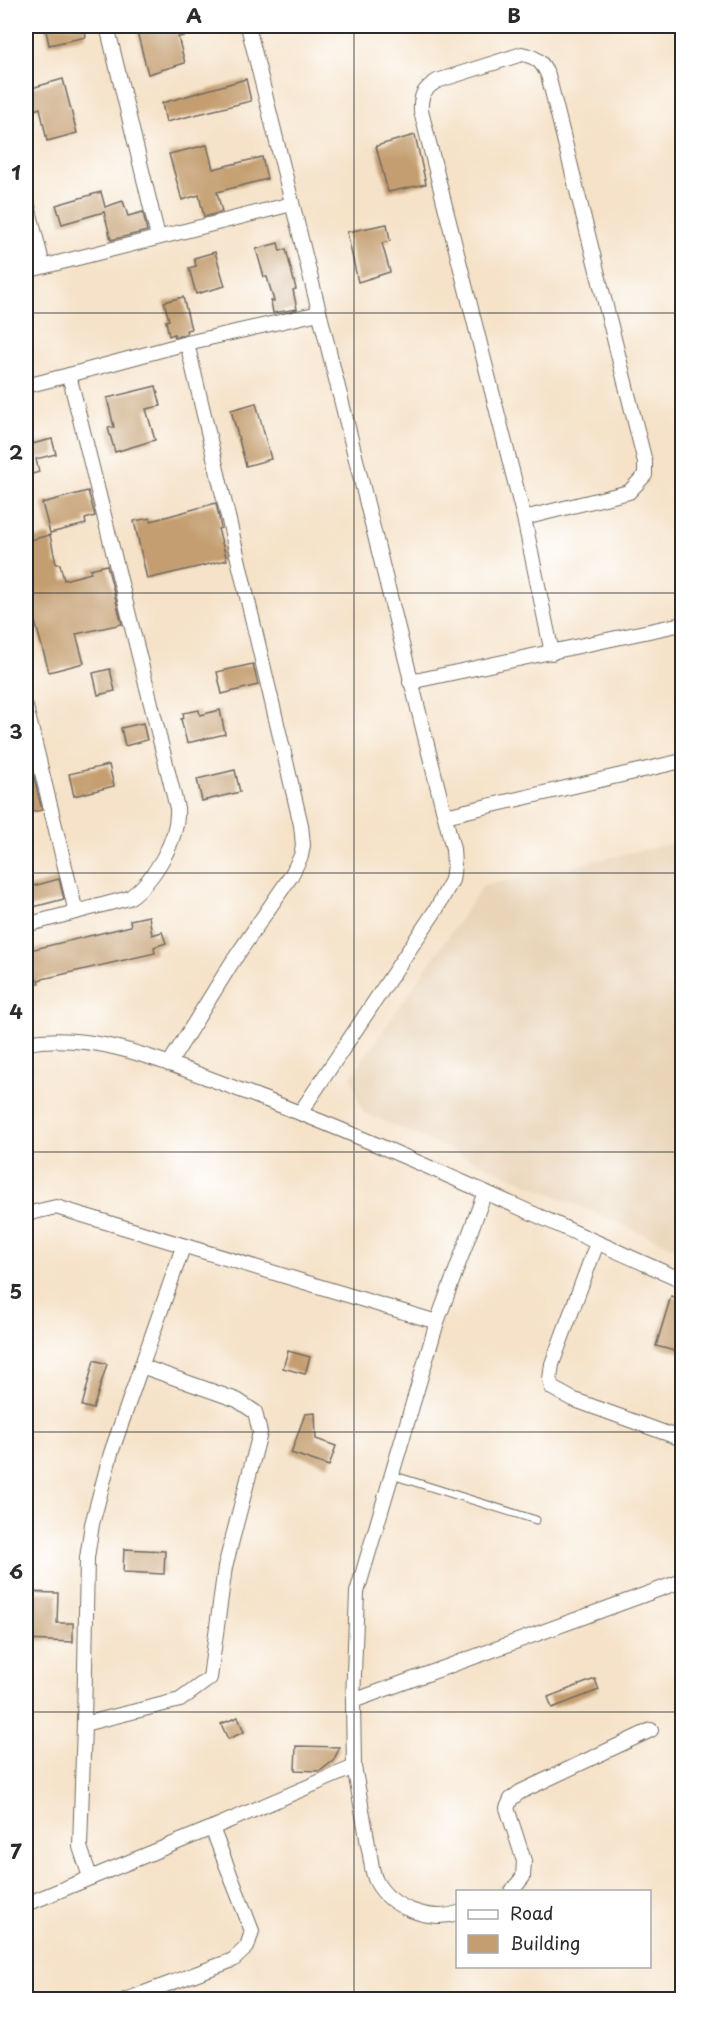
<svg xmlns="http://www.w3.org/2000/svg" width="708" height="2025" viewBox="0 0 708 2025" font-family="'Playpen Sans',sans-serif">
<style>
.built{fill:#e9d4b7}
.building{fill:#c49e70}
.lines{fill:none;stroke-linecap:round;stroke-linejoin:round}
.lane-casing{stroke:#726b62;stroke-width:9}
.street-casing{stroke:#726b62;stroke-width:16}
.lane{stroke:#fff;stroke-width:7}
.street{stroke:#fff;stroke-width:14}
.grid{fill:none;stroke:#2b2b2b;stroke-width:1.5;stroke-opacity:0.55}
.neatline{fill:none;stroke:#2b2b2b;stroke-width:2}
.grid-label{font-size:20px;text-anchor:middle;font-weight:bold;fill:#2b2b2b}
</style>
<rect width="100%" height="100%" fill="#fff"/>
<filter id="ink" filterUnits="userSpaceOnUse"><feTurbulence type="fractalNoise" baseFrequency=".0167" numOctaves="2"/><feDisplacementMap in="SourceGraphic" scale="12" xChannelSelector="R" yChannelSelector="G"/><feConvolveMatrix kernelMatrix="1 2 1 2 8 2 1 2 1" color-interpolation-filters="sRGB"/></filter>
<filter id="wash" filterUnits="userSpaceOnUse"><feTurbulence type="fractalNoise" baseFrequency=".008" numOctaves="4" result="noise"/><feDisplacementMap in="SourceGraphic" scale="24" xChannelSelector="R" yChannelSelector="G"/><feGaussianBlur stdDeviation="1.35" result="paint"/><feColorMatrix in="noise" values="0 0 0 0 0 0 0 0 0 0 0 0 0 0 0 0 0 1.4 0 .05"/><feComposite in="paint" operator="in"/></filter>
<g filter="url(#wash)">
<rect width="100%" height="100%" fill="#f5e2c8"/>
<path class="built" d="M682 841V1251L363 1112 351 1077 483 886Z"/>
<g id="blocks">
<g class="building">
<path d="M45 26H84L86 37 49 45Z"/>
<path d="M146 26H181L184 36 178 37 185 63 148 74 136 28Z"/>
<path d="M63 79 77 133 47 141 40 108 34 110 28 89Z"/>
<path d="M246 79 251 101 166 122 162 103Z"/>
<path d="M415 135 426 184 388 192 376 146Z"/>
<path d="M207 145 213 169 262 157 267 179 217 192 222 212 204 217 199 195 182 200 169 154Z"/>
<path d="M101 192 105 207 123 201 128 216 143 212 147 231 111 240 104 212 62 224 56 205Z"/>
<path d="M387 224 390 241 382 243 390 272 358 282 347 232Z"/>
<path d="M278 243 280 251 286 249 296 289 293 290 297 309 273 313 271 301H274L267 277H264L256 249Z"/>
<path d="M215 252 225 286 196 294 189 268 196 266 194 258Z"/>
<path d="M183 297 191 329 186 330 187 334 175 337 174 334 169 336 166 321 169 320 164 302Z"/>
<path d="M156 386 161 406 146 409 155 440 115 452 108 428 114 427 107 398Z"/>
<path d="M256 403 271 459 246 466 231 410Z"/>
<path d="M26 436H30L32 444 52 439 56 454 36 459 39 472 26 476Z"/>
<path d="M88 491 95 516 85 519 86 524 50 533 42 503Z"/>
<path d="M216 503 221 528 218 529 227 560 147 579 134 521 150 518 151 521Z"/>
<path d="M50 535 56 564H60L64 580 91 573 90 569 107 565 122 624 76 634 84 663 49 672 27 593 34 591 30 569 26 570V541Z"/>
<path d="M253 664 258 685 222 694 217 672Z"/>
<path d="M110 669 115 691 98 695 93 673Z"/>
<path d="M199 710 200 715 220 710 225 734 187 743 181 719 184 718 183 713Z"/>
<path d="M143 723 147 740 125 746 121 728Z"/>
<path d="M26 754H28L42 810 26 813Z"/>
<path d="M109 765 114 786 74 796 69 774Z"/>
<path d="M235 770 240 792 202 801 197 779Z"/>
<path d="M59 879 64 899 26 909V888Z"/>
<path d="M149 916 152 935 162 932 166 943 154 947 155 953 38 980 39 983 26 986V951L131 926 130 920Z"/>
<path d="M671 1296 682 1299V1353L656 1346Z"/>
<path d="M288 1351 310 1357 305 1374 283 1368Z"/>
<path d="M94 1360 107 1364 93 1409 82 1406Z"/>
<path d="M315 1413 316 1439 336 1446 329 1466 291 1453 305 1414Z"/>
<path d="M124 1549 165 1551 164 1574 123 1572Z"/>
<path d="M26 1592 58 1593 57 1623H73V1642L26 1640Z"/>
<path d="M595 1679 599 1690 552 1708 548 1697Z"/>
<path d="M238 1717 244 1732 228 1739 221 1724Z"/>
<path d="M296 1746 340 1747 333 1761 320 1771 295 1770Z"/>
</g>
</g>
</g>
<g filter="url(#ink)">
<use href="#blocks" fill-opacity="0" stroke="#726b62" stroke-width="1.5"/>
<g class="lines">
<defs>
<path id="lane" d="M392 1475 536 1520"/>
<g id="street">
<path d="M107 26 158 237"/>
<path d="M248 26 453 849 454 865 452 880 437 908 300 1113"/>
<path d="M26 198 43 266"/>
<path d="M26 271 292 204"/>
<path d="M26 386 69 375"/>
<path d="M524 518 629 492 645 475V462L548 75C542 62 537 57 522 54L437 81C424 89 420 95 421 111L524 518 552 653"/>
<path d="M410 682 682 624"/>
<path d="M26 707 76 912"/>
<path d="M445 816 682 761"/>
<path d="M26 925 129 898C154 881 179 839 177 808L69 375 187 343 319 313"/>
<path d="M26 1043C98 1030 174 1066 240 1090 391 1146 535 1216 682 1280"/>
<path d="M169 1064 231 964 291 876 301 856 303 845 301 825 187 343"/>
<path d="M26 1214 56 1207 437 1322"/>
<path d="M597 1243 552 1364 550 1379 552 1388 572 1399 682 1439"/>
<path d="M353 1701 682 1581"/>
<path d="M84 1724 180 1700 210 1678 225 1567 260 1433 255 1412 237 1400 141 1366"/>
<path d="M354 1767C359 1793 364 1819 368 1845 371 1856 371 1871 376 1881 390 1908 430 1922 458 1913"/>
<path d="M90 1877 80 1847 84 1724 87 1558 92 1524 111 1453 183 1247"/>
<path d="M511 1892 523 1877 524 1861 507 1808 511 1799 520 1792 651 1730"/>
<path d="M26 1902 34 1901 212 1828 354 1767 353 1701 357 1592 437 1322 485 1192"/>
<path d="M125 2000 233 1960 247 1947 252 1931 212 1828"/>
</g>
</defs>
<use href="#lane" class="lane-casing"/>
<use href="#street" class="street-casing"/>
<use href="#lane" class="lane"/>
<use href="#street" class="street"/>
</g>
</g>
<path class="grid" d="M354 26V2000M26 313H682M26 593H682M26 873H682M26 1152H682M26 1432H682M26 1712H682"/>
<rect width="708" height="2025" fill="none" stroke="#fff" stroke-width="66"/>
<rect x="456" y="1890" width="195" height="78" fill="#ffffff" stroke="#aaaaaa" stroke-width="1.5"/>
<rect x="468" y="1910" width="30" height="9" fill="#ffffff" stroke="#aaaaaa" stroke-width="1.5"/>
<text x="510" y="1920" font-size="18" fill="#2b2b2b">Road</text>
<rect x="468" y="1935" width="30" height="18" fill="#c49e70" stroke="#aaaaaa" stroke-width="1.5"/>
<text x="510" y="1950" font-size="18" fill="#2b2b2b">Building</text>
<rect x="33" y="33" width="642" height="1959" class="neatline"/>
<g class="grid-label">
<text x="194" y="23">A</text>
<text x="514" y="23">B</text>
<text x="16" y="180">1</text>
<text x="16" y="460">2</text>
<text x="16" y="739">3</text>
<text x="16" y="1019">4</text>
<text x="16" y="1299">5</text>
<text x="16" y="1579">6</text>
<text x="16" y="1859">7</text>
</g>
</svg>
